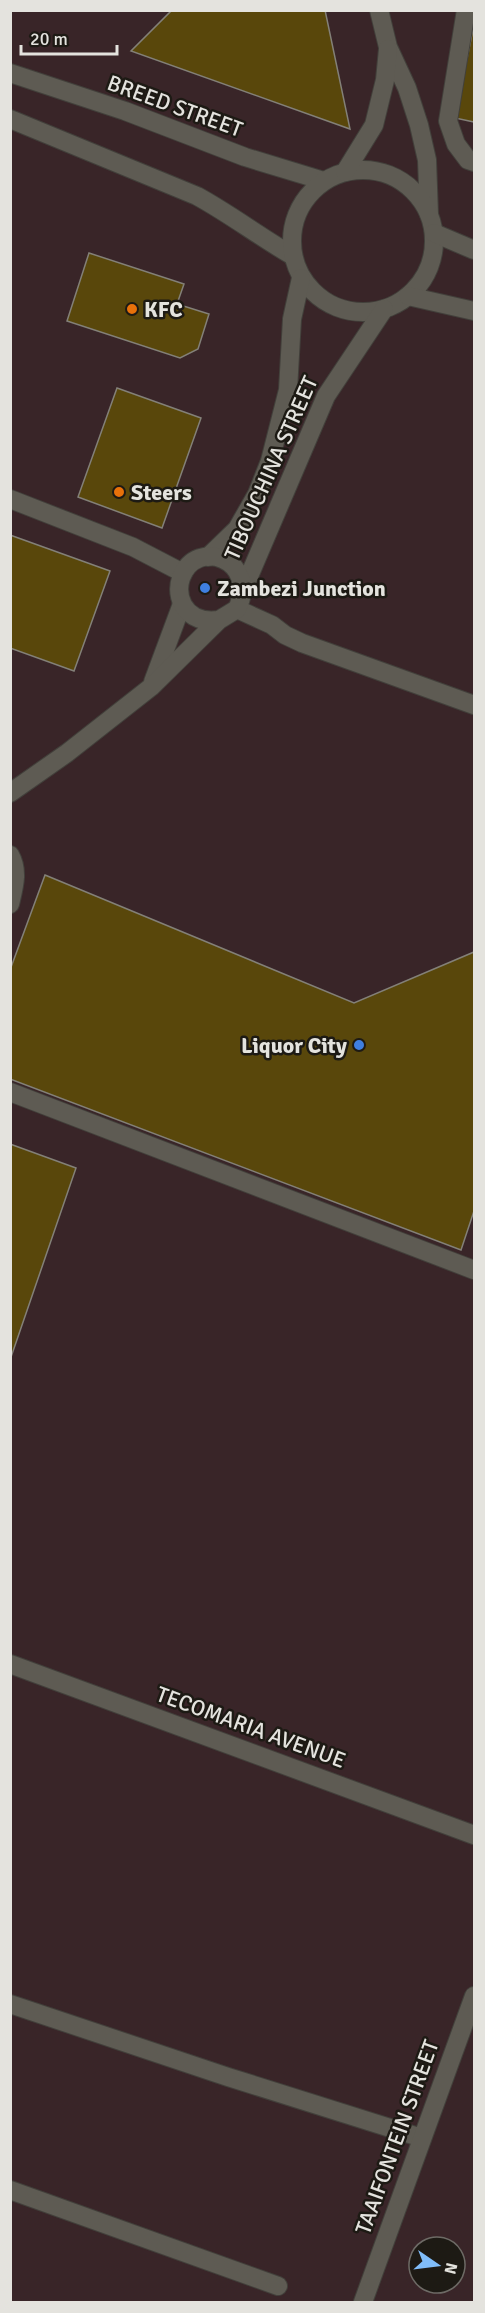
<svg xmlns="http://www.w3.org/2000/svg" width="485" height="2313" viewBox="0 0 485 2313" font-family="Signika,sans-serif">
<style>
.commercial{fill:#392528;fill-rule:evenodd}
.building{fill:#59470b;stroke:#838078;stroke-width:1.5}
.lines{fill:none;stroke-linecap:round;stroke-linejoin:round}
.minor-casing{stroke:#42403b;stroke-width:20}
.minor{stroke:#5e5b53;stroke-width:18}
.food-dot{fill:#e8710a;stroke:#1d1a14;stroke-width:2}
.shop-dot{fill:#3f7fe0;stroke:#1d1a14;stroke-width:2}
.labels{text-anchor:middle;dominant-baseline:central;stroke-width:5;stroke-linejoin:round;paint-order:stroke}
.street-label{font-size:22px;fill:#e4e3de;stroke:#1d1a14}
.poi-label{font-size:22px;font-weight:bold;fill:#e4e3de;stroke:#1d1a14;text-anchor:start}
</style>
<rect width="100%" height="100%" fill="#26241d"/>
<path class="commercial" d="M11 11H474V2302H11ZM419 2247H455V2283H419Z"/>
<g class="building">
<path d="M169 10H325L350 129 131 51 170 12Z"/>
<path d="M474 24V122L455 118Z"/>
<path d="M89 253 184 284 177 304 209 314 198 349 180 358 67 321Z"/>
<path d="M117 388 201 418 162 528 78 497Z"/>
<path d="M10 535 110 571 74 671 10 648Z"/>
<path d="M45 875 354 1003 474 952V1211L461 1250 10 1079V970Z"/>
<path d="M10 1144 76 1168 10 1360Z"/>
</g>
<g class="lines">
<defs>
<g id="minor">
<path d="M379 10 388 47 407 88 419 125 427 160 429 214"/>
<path d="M466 10 448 121 456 144 468 160 474 162"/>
<path d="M10 73 125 111 245 157 324 181"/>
<path d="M10 119 197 196C230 214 260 237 293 256"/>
<circle cx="363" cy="241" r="71"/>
<path d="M345 172 374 125 385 80 388 49"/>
<path d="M434 233 474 250"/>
<path d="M408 296 474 311"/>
<path d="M10 499 133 547 183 573"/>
<path d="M208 557 237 529 257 494 270 461 288 390 292 319 301 278"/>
<path d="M244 588 326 396 384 309"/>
<path d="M237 609 272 625 285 635 302 643 474 705"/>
<path d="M153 682 182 604"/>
<path d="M10 793 67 753 151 687 219 620 237 609C260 560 196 536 181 578 178 587 179 597 183 605 191 619 205 622 219 620"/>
<path d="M10 855C19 871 14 887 10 904"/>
<path d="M10 1092 474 1270"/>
<path d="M10 1664 474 1835"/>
<path d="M10 2004 228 2077 422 2138"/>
<path d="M10 2190 278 2286"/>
<path d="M363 2302 474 1996"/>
</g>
</defs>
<use href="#minor" class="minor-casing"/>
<use href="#minor" class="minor"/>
</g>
<g class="food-dot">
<circle cx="132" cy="309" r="6"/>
<circle cx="119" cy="492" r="6"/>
</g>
<g class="shop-dot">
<circle cx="205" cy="588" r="6"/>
<circle cx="359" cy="1045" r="6"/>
</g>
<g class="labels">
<g class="street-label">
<text transform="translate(175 106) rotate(20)">BREED STREET</text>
<text transform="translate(271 468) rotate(-66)">TIBOUCHINA STREET</text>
<text transform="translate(251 1727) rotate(20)">TECOMARIA AVENUE</text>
<text transform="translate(397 2137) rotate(-70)">TAAIFONTEIN STREET</text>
</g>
<g class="poi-label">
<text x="144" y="309">KFC</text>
<text x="131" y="492">Steers</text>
<text x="217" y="588">Zambezi Junction</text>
<text x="347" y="1045" text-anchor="end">Liquor City</text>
</g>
</g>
<rect width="485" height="2313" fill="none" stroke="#e4e3de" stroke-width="24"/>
<g transform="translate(437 2265) rotate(104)"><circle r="28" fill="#1d1a14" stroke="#6d6a65" stroke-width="1.5"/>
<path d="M0-4.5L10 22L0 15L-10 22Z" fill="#80bdfa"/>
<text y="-9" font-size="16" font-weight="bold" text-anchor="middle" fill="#e4e3de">N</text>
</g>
<path d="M21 45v9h96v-9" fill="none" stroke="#e4e3de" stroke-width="3"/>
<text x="30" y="45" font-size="18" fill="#e4e3de" stroke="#1d1a14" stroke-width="4.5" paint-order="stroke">20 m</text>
</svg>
